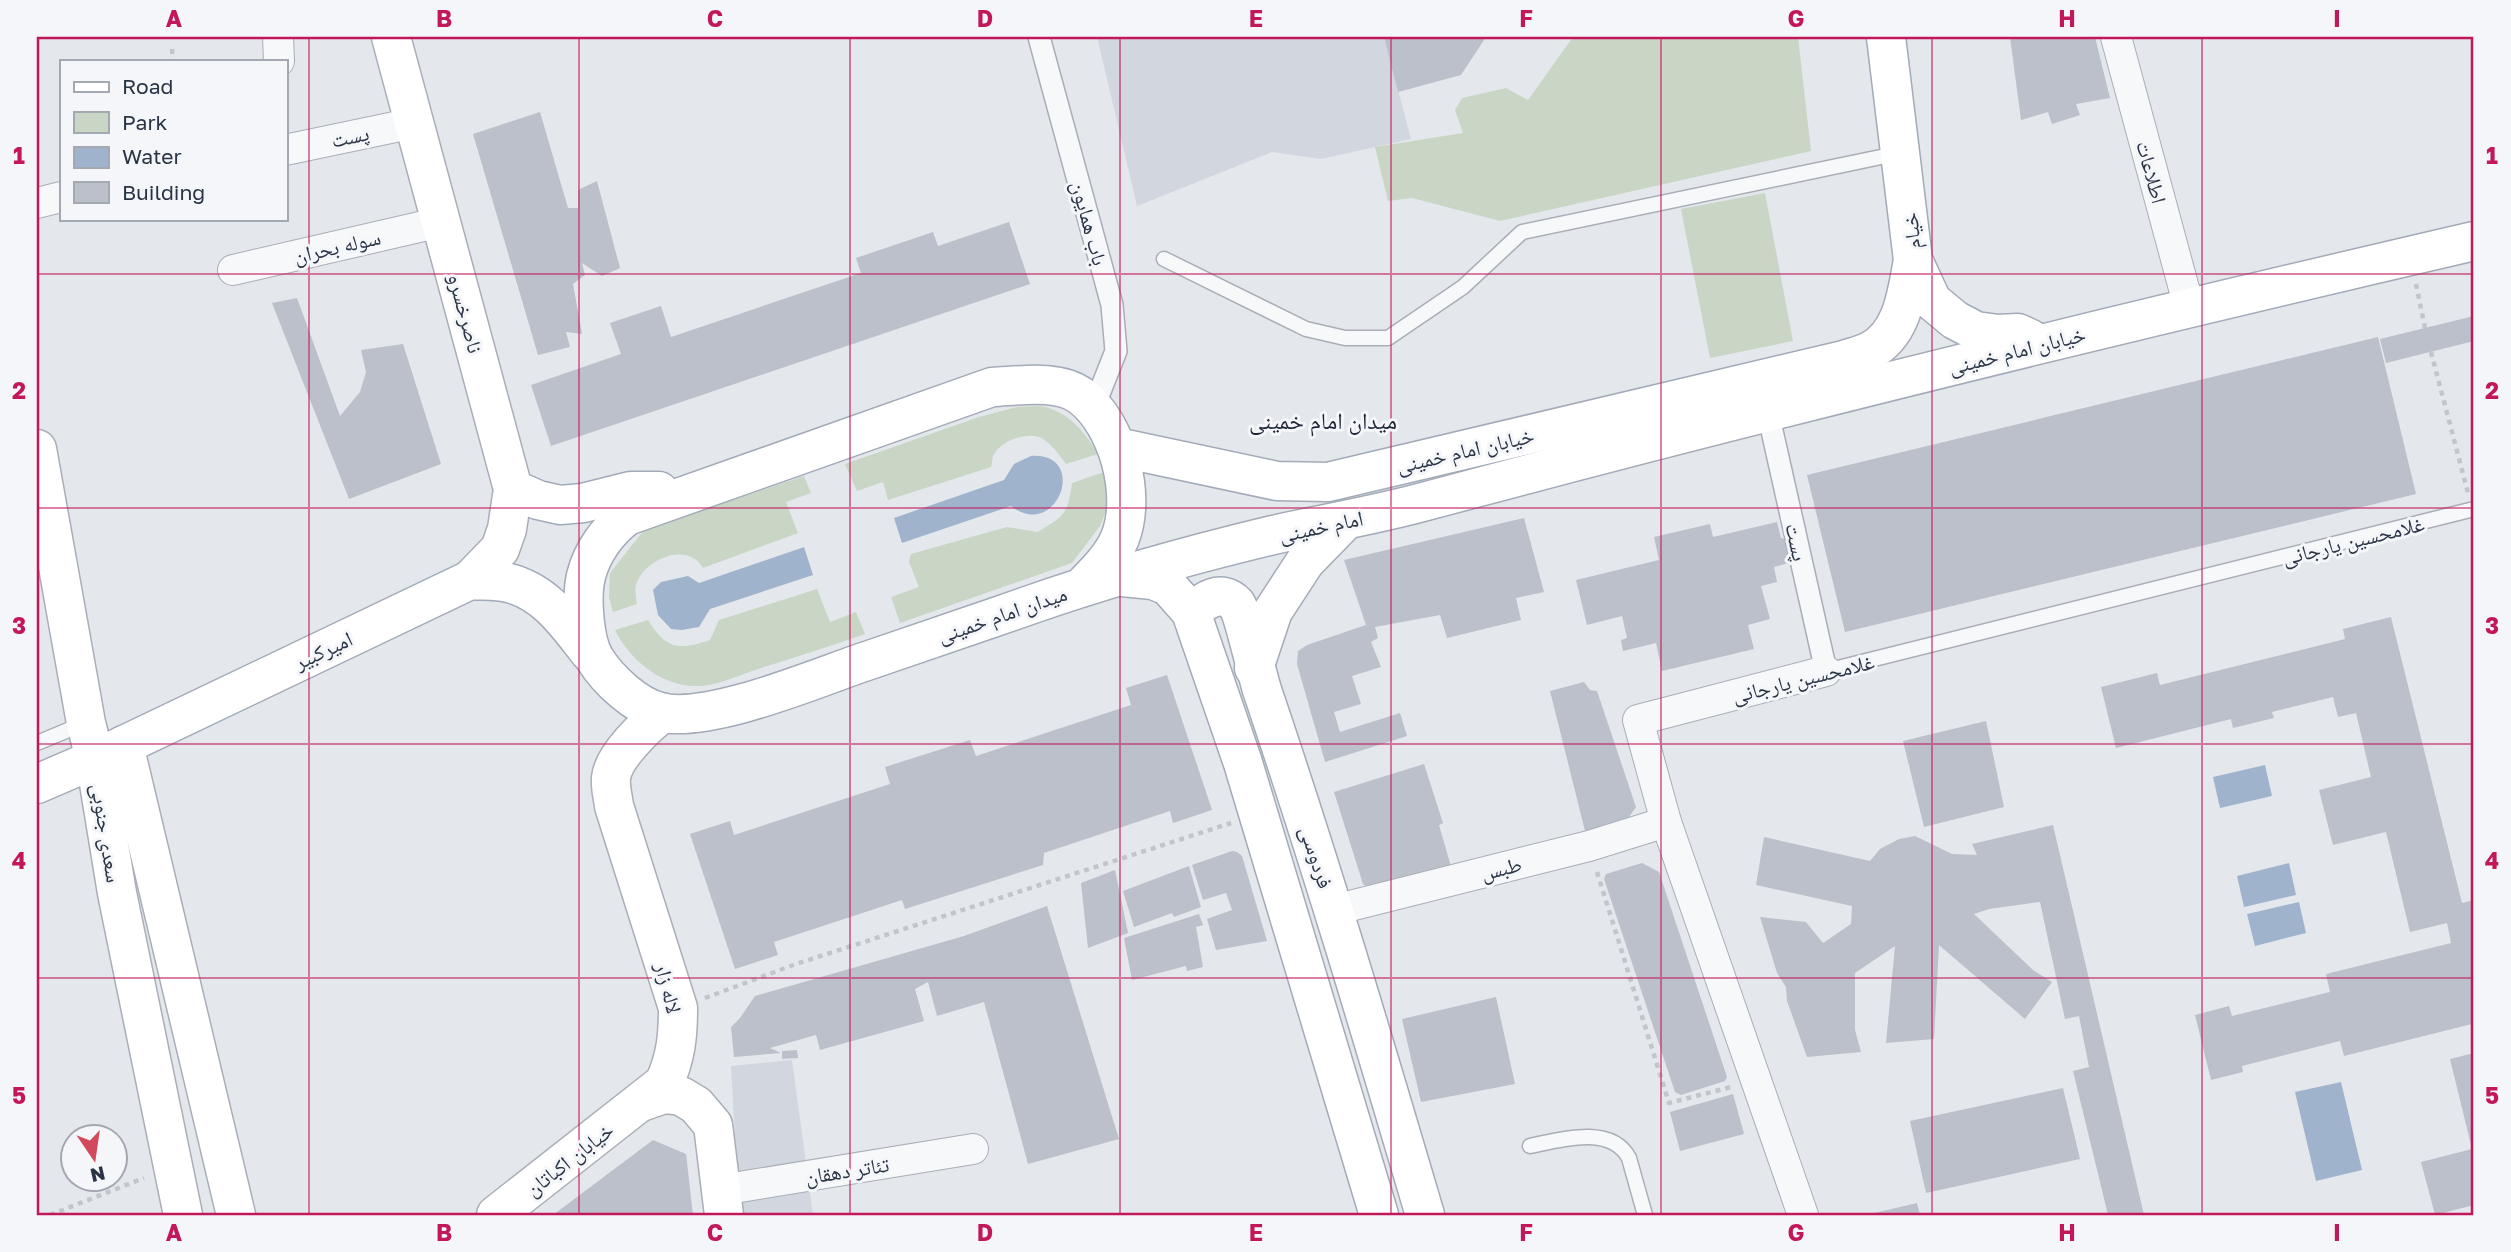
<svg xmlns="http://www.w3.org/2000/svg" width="2511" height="1252" viewBox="0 0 2511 1252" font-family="'Golos Text','Noto Naskh Arabic',sans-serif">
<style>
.built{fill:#d2d6de}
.green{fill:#c9d6c5}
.water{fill:#9fb4cc}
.building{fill:#bbc0ca}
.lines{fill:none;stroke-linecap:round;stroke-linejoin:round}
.service-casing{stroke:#a9aeb7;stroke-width:17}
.pedestrian-casing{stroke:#a9aeb7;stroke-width:24}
.minor-casing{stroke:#a9aeb7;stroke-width:32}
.secondary-casing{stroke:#a9aeb7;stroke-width:41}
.primary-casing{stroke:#a3abb8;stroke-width:41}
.path{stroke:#c2c5cb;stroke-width:4.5;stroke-dasharray:5 5;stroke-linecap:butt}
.service{stroke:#f7f8fa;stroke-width:14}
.pedestrian{stroke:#f7f8fa;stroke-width:21}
.minor{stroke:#f7f8fa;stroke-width:30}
.secondary{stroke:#fff;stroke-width:38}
.primary{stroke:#fff;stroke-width:38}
.grid{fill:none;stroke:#c2185b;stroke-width:2;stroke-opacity:0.55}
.labels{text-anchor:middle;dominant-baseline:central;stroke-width:6;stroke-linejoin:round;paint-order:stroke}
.street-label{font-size:21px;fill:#2b3445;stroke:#f4f6f9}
.neighbourhood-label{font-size:23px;fill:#1d2536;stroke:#f4f6f9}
.neatline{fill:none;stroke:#c2185b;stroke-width:2.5}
.grid-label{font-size:23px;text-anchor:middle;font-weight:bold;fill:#c2185b}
</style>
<rect width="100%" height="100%" fill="#e4e7ec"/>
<g class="built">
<path d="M1097 37H1384L1411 139 1321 159 1272 152 1137 206Z"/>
<path d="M792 1060 813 1215H743L737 1174 731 1066Z"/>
</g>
<g class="green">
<path d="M1573 37H1798L1811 151 1500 221 1412 198 1388 201 1375 147 1463 133 1455 110 1462 98 1506 88 1528 100Z"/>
<path d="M1765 193 1793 341 1710 358 1681 209Z"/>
<path d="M1017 407C1026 407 1037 405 1045 407 1070 413 1086 434 1098 454L1066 464C1059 455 1053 445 1043 439 1028 430 1000 441 993 456 992 460 992 464 991 467L888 500 883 482 857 491 845 464 979 417Z"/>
<path d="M1104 472 1109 496 1106 511 1100 526 1072 563 900 623 891 597 919 587 909 562 911 554 1007 527 1037 532C1064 517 1068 514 1072 483Z"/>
<path d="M804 476 811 493 786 502 798 533 703 568C688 541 646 559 637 582 634 588 636 598 637 604L613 612 609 597 610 573 644 530Z"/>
<path d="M817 589 830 622 856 612 865 634C828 647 790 659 752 671 735 677 713 687 695 686 661 686 629 659 615 630L648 620C666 649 678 651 710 640L719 620Z"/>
</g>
<g class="water">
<path d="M1031 456C1090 452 1057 542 1011 506L902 543 894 518 1004 480 1014 464Z"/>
<path d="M804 547 813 575 710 609 699 627 682 630 671 629 658 615 653 590 661 582 688 576 699 583Z"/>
<path d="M2265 765 2272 796 2220 808 2213 777Z"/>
<path d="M2289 863 2296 895 2244 907 2237 876Z"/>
<path d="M2299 902 2306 933 2255 946 2247 914Z"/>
<path d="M2341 1082 2362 1170 2316 1181 2295 1092Z"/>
</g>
<g class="building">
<path d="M1384 37H1486L1461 75 1398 92Z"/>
<path d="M2010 37H2095L2110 98 2076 104 2080 115 2052 124 2048 112 2021 120Z"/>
<path d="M540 112 568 208H578V190L597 181 620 268 602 276 582 263 585 275 573 284 582 334 566 332 570 347 538 355 473 134Z"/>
<path d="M1009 222 1030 284 551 446 531 385 621 354 610 323 661 306 671 337 861 273 856 258 933 232 938 246Z"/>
<path d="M297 298 340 416 360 392 366 372 361 350 403 344 441 464 349 499 272 303Z"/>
<path d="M2474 316V341L2386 363 2380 339Z"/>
<path d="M2378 337 2416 494 1845 632 1807 475Z"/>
<path d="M1524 518 1544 592 1516 598 1521 620 1447 638 1440 615 1375 627 1378 638 1371 642 1381 667 1352 676 1361 704 1334 712 1340 732 1400 713 1407 736 1325 762 1297 664 1298 651 1307 645 1366 625 1344 560Z"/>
<path d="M1777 522 1781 538 1786 539 1792 562 1774 567 1777 582 1761 586 1770 619 1748 625 1754 649 1662 671 1656 643 1623 651 1621 640 1627 638 1622 616 1587 625 1576 580 1659 560 1654 537 1710 524 1713 537Z"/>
<path d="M2391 617 2462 903 2474 900V1028L2472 1024 2344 1056 2340 1041 2242 1066 2243 1072 2211 1080 2195 1015 2229 1006 2232 1016 2330 992 2326 974 2451 943 2447 923 2410 932 2386 832 2333 845 2319 790 2371 777 2356 713 2338 717 2333 697 2272 712 2274 718 2233 728 2231 719 2116 748 2101 687 2157 673 2160 685 2345 639 2343 629Z"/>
<path d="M1167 675 1212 810 1173 823 1170 811 1044 853 1043 865 905 909 902 900 774 942 778 955 735 969 690 834 730 821 734 835 890 784 885 767 970 740 976 756 1131 705 1126 688Z"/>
<path d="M1584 682 1590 690 1597 691 1636 807 1629 817 1585 831 1550 691Z"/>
<path d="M1986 721 2004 807 1924 827 1903 741Z"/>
<path d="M1424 764 1443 823 1439 825 1452 870 1369 888 1363 884 1334 792Z"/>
<path d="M2053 825 2144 1215H2108L2073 1071 2089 1067 2079 1016 2065 1019 2040 902 1989 909 1974 914 2033 970 2052 982 2025 1019 1939 945 1934 1039 1886 1043 1895 946 1855 973V1030L1861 1052 1807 1057 1787 1001 1786 987 1777 973 1760 917 1806 922 1823 943 1851 924 1852 906 1756 885 1764 837 1870 861 1880 849 1899 839 1915 836 1952 854 1977 855 1972 844Z"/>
<path d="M1232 851 1237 852 1242 856 1267 941 1216 950 1207 919 1232 910 1226 893 1203 900 1192 865Z"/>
<path d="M1642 863 1659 872 1727 1077 1725 1081 1681 1095 1675 1092 1604 879 1606 874Z"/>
<path d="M1189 866 1201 907 1174 917 1172 913 1134 927 1123 891Z"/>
<path d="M1115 870 1128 933 1088 948 1081 883Z"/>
<path d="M1047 906 1119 1139 1028 1164 984 1002 937 1016 928 982 915 989 924 1021 820 1050 816 1035 770 1048 781 1053 734 1057 731 1027 740 1018 755 996 964 936Z"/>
<path d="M1199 914 1203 925 1196 927 1203 967 1187 971 1186 966 1132 980 1124 938Z"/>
<path d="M1496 997 1515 1084 1421 1102 1402 1019Z"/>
<path d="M797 1050 798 1058 782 1059V1051Z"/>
<path d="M2474 1053V1205L2435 1215 2421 1162 2472 1149 2450 1059Z"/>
<path d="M2063 1088 2080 1159 1926 1193 1910 1121Z"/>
<path d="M1733 1094 1744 1134 1680 1151 1670 1112Z"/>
<path d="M653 1140 686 1154 693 1215H553Z"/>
<path d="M1917 1203 1920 1215H1870V1214Z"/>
</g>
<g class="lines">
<defs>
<g id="service">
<path d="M1164 259 1306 329 1345 338H1388L1463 287 1522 232 1900 153"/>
<path d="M1826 671 2474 509"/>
<path d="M37 743 85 723"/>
<path d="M1530 1146C1559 1140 1611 1124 1629 1158L1645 1215"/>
</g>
<g id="pedestrian">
<path d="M1039 37 1112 305 1116 351 1093 409"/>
<path d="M1768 413 1826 671"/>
</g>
<g id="minor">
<path d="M278 37 279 61"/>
<path d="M2116 37 2189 307"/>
<path d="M285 150 414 123"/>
<path d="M37 203 61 197"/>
<path d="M233 270 441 222"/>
<path d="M1334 910 1589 846 1666 822"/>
<path d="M721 1190 973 1149"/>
<path d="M1803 1215 1666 822 1638 720 1826 671"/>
</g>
<g id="secondary">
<path d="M391 37 513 489 507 529 500 549 470 580"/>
<path d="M37 449 86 723 95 759 117 893 183 1215"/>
<path d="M124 745 236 1215"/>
<path d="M641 1102 664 1094 681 1096 696 1105 713 1125 724 1215"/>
<path d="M496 1215 664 1083C676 1058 678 1035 678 1008L614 806C613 797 610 787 611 778 613 757 646 725 663 713"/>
</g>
<g id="primary">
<path d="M1886 37 1913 260 1932 301 1955 320 1976 331 1998 334 2018 333 2031 339"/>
<path d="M1117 447 1277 481 1328 482 1844 360C1853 357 1862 355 1870 351 1903 334 1907 292 1913 260"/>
<path d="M513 489 538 500 560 505 583 503 631 491H659"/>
<path d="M1122 577 1153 580 1168 586 1191 612 1243 763 1379 1215"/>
<path d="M1081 588C1095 574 1113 556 1120 538 1137 495 1118 424 1081 396 1058 379 1019 386 992 387L627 516C608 530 592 552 586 576 581 597 584 641 595 659 608 680 636 706 660 712 705 724 810 681 855 665 913 645 970 626 1027 606 1107 578 1190 555 1273 535 1321 524 1370 516 1419 503 1769 409 2121 323 2474 241"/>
<path d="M1191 612C1204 601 1221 588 1236 604 1243 612 1257 674 1262 690 1321 864 1373 1039 1425 1215"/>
<path d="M1254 668 1273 611 1305 562 1345 521"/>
<path d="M37 784 95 759 470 580C483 581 497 580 509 583 547 593 567 624 590 653"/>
</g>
</defs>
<use href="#service" class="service-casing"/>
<use href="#pedestrian" class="pedestrian-casing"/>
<use href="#minor" class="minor-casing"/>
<use href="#secondary" class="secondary-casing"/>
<use href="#primary" class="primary-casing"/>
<g class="path">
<path d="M172 49 173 61"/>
<path d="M2416 284 2425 328"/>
<path d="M2431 352 2468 493"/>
<path d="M1597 872 1669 1103 1731 1087"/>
<path d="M705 998 796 964 1231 823"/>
<path d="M50 1215 144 1178"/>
</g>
<use href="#service" class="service"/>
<use href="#pedestrian" class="pedestrian"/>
<use href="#minor" class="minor"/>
<use href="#secondary" class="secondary"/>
<use href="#primary" class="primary"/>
</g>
<path class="grid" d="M309 37V1215M579 37V1215M850 37V1215M1120 37V1215M1391 37V1215M1661 37V1215M1932 37V1215M2202 37V1215M37 274H2474M37 508H2474M37 744H2474M37 978H2474"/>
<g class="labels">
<g class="street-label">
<text transform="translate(350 136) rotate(-12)">پست</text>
<text transform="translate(2152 172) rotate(75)">اطلاعات</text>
<text transform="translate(1090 223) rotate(75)">باب همایون</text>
<text transform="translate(1911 231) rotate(-96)">خیام</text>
<text transform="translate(337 246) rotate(-13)">سوله بحران</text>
<text transform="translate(466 313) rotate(75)">ناصرخسرو</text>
<text transform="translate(2017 350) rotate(-14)">خیابان امام خمینی</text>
<text transform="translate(1465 450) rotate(-13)">خیابان امام خمینی</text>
<text transform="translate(1321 526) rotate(-12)">امام خمینی</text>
<text transform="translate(2353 540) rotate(-14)">غلامحسین یارجانی</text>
<text transform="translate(1797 542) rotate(78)">پست</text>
<text transform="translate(1002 614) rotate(-19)">میدان امام خمینی</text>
<text transform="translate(323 650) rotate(-25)">امیرکبیر</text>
<text transform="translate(1803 678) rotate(-14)">غلامحسین یارجانی</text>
<text transform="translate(107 833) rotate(81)">سعدی جنوبی</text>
<text transform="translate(1317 857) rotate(72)">فردوسی</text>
<text transform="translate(1501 868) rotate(-14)">طبس</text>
<text transform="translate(669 988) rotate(76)">لاله زار</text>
<text transform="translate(569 1159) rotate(-38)">خیابان اکباتان</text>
<text transform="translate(847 1170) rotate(-9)">تئاتر دهقان</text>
</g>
<g class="neighbourhood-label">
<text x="1323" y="420">میدان امام خمینی</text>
</g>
</g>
<rect width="2511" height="1252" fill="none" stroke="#f4f6f9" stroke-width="77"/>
<rect x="60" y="60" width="228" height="161" fill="#f4f6f9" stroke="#a4a8b1" stroke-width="2"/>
<rect x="74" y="82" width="35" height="10" fill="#ffffff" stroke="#a4a8b1" stroke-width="2"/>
<text x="122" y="94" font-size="21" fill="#2b3445">Road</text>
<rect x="74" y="112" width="35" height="21" fill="#c9d6c5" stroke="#a4a8b1" stroke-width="2"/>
<text x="122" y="130" font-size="21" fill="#2b3445">Park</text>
<rect x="74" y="147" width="35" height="21" fill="#9fb4cc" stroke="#a4a8b1" stroke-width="2"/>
<text x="122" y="164" font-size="21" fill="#2b3445">Water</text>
<rect x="74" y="182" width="35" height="21" fill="#bbc0ca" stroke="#a4a8b1" stroke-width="2"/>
<text x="122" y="200" font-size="21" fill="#2b3445">Building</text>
<g transform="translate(94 1158) rotate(167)"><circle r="33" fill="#f4f6f9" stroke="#a4a8b1" stroke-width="2"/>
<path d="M0-5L12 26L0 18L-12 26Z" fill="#d1495b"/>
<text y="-10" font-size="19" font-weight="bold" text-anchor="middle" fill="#2b3445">N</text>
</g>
<rect x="38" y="38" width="2434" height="1176" class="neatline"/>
<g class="grid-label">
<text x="174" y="27">A</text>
<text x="444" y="27">B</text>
<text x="715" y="27">C</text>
<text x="985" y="27">D</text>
<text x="1256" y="27">E</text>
<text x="1526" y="27">F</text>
<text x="1796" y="27">G</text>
<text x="2067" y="27">H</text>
<text x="2337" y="27">I</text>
<text x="19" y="164">1</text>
<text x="2492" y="164">1</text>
<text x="19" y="399">2</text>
<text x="2492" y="399">2</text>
<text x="19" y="634">3</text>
<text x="2492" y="634">3</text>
<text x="19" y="869">4</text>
<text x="2492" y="869">4</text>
<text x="19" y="1104">5</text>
<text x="2492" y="1104">5</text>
<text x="174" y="1241">A</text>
<text x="444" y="1241">B</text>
<text x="715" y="1241">C</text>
<text x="985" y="1241">D</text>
<text x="1256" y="1241">E</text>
<text x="1526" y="1241">F</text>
<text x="1796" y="1241">G</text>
<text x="2067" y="1241">H</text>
<text x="2337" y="1241">I</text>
</g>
</svg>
